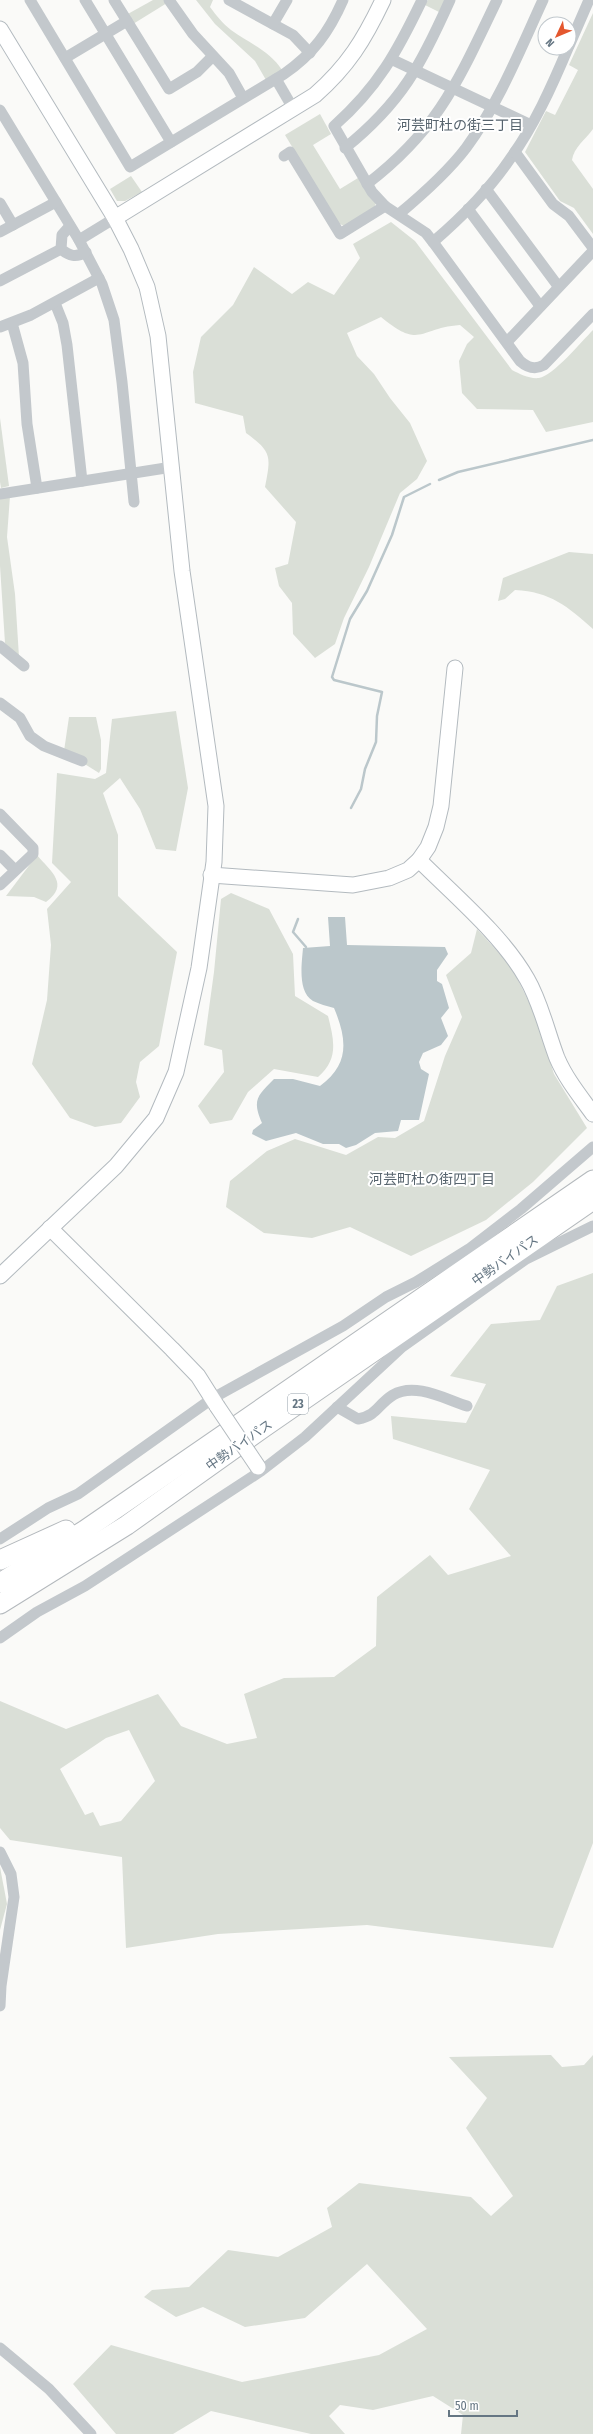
<svg xmlns="http://www.w3.org/2000/svg" width="593" height="2434" viewBox="0 0 593 2434" font-family="'Fira Sans Condensed','Noto Sans JP',sans-serif">
<style>
.green{fill:#dadfd7;fill-rule:evenodd}
.water{fill:#bbc7cb}
.lines{fill:none;stroke-linecap:round;stroke-linejoin:round}
.stream{stroke:#bbc7cb;stroke-width:2.5}
.secondary-casing{stroke:#b3babf;stroke-width:17}
.highway-casing{stroke:#b4b9bd;stroke-width:21}
.street{stroke:#c3c8cc;stroke-width:11}
.secondary{stroke:#fff;stroke-width:15}
.highway{stroke:#fff;stroke-width:19}
.secondary-bridge-casing{stroke:#b3babf;stroke-width:17;stroke-linecap:butt}
.secondary-bridge{stroke:#fff;stroke-width:15}
.labels{text-anchor:middle;dominant-baseline:central;stroke-width:4;stroke-linejoin:round;paint-order:stroke}
.shield{fill:#fff;stroke:#939fa8;stroke-width:1}
.shield-label{font-size:12px;font-weight:bold;fill:#657683}
.street-label{font-size:13px;fill:#657683;stroke:#fff}
.neighbourhood-label{font-size:14px;fill:#57646e;stroke:#fff}
</style>
<rect width="100%" height="100%" fill="#fafaf8"/>
<g class="green">
<path d="M153 0H164L167 3 133 24 126 15Z"/>
<path d="M196 0H213L210 7C216 15 223 24 231 30 249 43 270 51 282 70L266 80 255 61 215 24Z"/>
<path d="M428 0H445L439 12 425 5Z"/>
<path d="M593 13V129C585 140 574 147 572 160L593 189V234L574 208 560 201 525 152 546 111 555 115 578 70 569 65Z"/>
<path d="M320 114 331 134 313 145 340 189 358 178 376 203 374 208 344 226 338 223 285 135Z"/>
<path d="M131 176 142 192 125 201H117L110 189Z"/>
<path d="M391 222 415 241 512 370C520 374 529 379 539 378 553 376 582 341 593 330V422L546 432 533 410 477 409 462 393 459 361 467 344 474 337 460 325C418 328 421 350 381 317L347 333 357 356 374 374 390 398 410 423 427 461 417 479 400 493 369 567 344 618 335 644 315 658 293 634 292 603 279 586 275 568 288 564 296 522 265 487C271 456 272 452 246 433L243 416 195 403 193 372 201 337 233 305 254 267 292 294 308 282 334 295 360 258 353 244Z"/>
<path d="M0 418 9 486 1 488 0 482Z"/>
<path d="M10 496 7 537 15 594 19 657 5 643 0 566V497Z"/>
<path d="M569 552 593 554V629C567 606 551 592 515 590L505 599 498 601 503 578Z"/>
<path d="M176 711 188 788 176 851 156 849 140 809 120 778 103 793 118 835V896L177 952 159 1046 140 1062 136 1082 140 1097 121 1123 95 1127 70 1118 32 1064 47 1000 51 945 47 909 71 882 52 863 57 773 95 779 106 773 112 719Z"/>
<path d="M69 717H96L101 740V769L99 773 64 751Z"/>
<path d="M37 855C51 872 70 884 46 902L34 897 6 896Z"/>
<path d="M231 893 269 909 293 954 295 996 328 1016C334 1040 339 1059 318 1077L274 1069 248 1092 232 1120 210 1124 198 1106 224 1072 222 1050 204 1045 214 972 221 899Z"/>
<path d="M477 929 511 966 535 1014 554 1074 587 1128 533 1182 486 1220 411 1256 350 1227 312 1238 264 1233 226 1207 230 1181 267 1151 295 1139 346 1155 378 1137 395 1138 424 1121 445 1056 462 1017 446 975 471 953Z"/>
<path d="M593 1273V1843L553 1948 367 1925 218 1934 126 1948 122 1857 10 1840 0 1828V1701L66 1729 158 1694 181 1726 227 1744 257 1738 244 1694 284 1678 334 1677 376 1646 377 1597 430 1555 448 1575 511 1556 469 1509 490 1470 393 1439 391 1416 466 1423 486 1384 450 1376 491 1324 540 1320 557 1286ZM129 1730 155 1781 121 1821 100 1826 93 1812 85 1815 60 1769 106 1738Z"/>
<path d="M0 1867 7 1904 0 1930Z"/>
<path d="M551 2055 562 2067 584 2065 593 2055V2434H461L463 2415 433 2396 373 2410 340 2405 329 2416 345 2434H311L211 2411 173 2434H116L73 2384 111 2345 242 2382 379 2355 427 2329 367 2264 305 2318 245 2327 203 2307 176 2317 144 2297 152 2290 189 2287 228 2250 278 2257 332 2227 327 2208 359 2183 471 2197 491 2216 513 2196 466 2128 487 2098 449 2057Z"/>
</g>
<path class="water" d="M328 917H345L347 945 445 947 448 954 437 970V981L442 984 449 1008 441 1018 448 1036 441 1045 423 1053 419 1062 421 1069 429 1074 419 1120H401L398 1131 375 1133 356 1145 346 1148 339 1144H323L296 1133 266 1141 252 1134 253 1130 262 1123C252 1100 257 1096 274 1079H293L320 1086C350 1064 347 1039 334 1008 327 1006 319 1004 313 1001 297 992 302 962 303 948L330 946Z"/>
<g class="lines">
<g class="stream">
<path d="M439 480 458 472 593 440"/>
<path d="M351 808 361 789 365 769 376 742 377 716 382 692 334 680 332 677 350 619 367 591 392 535 404 497 430 484"/>
<path d="M298 919 293 932 306 947"/>
</g>
<defs>
<g id="secondary">
<path d="M0 29 115 218 315 95C348 66 364 40 383 0"/>
<path d="M419 860C454 895 503 936 527 979 541 1003 547 1032 557 1058 566 1079 580 1096 593 1114"/>
<path d="M211 875 353 885 389 878 408 870 419 860 428 847 436 827 441 806 455 668"/>
<path d="M50 1228 172 1349 198 1376 217 1406"/>
<path d="M0 1276 116 1166 156 1118 176 1072 199 968 214 862 216 806 182 571 158 336 147 287 131 249 115 218"/>
</g>
<g id="highway">
<path d="M0 1560 66 1530"/>
<path d="M0 1583 85 1530 593 1180"/>
<path d="M0 1604 127 1525 263 1428 593 1200"/>
</g>
</defs>
<use href="#secondary" class="secondary-casing"/>
<use href="#highway" class="highway-casing"/>
<g class="street">
<path d="M30 0 130 167 284 74C313 54 329 32 343 0"/>
<path d="M85 0 171 142"/>
<path d="M169 0 193 34 229 73 243 98"/>
<path d="M229 0 293 35 310 53"/>
<path d="M422 0C397 52 378 87 334 126L372 192 385 206 426 233 433 242C461 218 489 190 510 159 534 126 552 86 568 48"/>
<path d="M127 21 169 89 197 72 212 57"/>
<path d="M273 24 287 0"/>
<path d="M569 46 589 0"/>
<path d="M65 58 127 21 114 0"/>
<path d="M393 60 531 125"/>
<path d="M276 79 294 110"/>
<path d="M0 110 79 240 102 284 114 320 122 382 134 502"/>
<path d="M345 148C402 102 421 65 450 0"/>
<path d="M515 152 553 204 569 216 593 248"/>
<path d="M284 156 290 152 340 234 385 206"/>
<path d="M367 184C439 129 459 79 497 0"/>
<path d="M486 189 558 286"/>
<path d="M0 203 13 225"/>
<path d="M468 209 540 306"/>
<path d="M399 214C423 194 447 173 466 148 499 103 520 50 543 0"/>
<path d="M70 226 62 235 61 249C69 256 76 258 86 252"/>
<path d="M0 232 56 202"/>
<path d="M79 240 115 218"/>
<path d="M433 242 520 361C528 368 535 370 544 365L593 314"/>
<path d="M0 281 61 249"/>
<path d="M55 303 63 323 67 345 82 481"/>
<path d="M12 323 23 363 27 424 37 488"/>
<path d="M0 327 31 315 99 278"/>
<path d="M507 342 593 251"/>
<path d="M0 494 172 467"/>
<path d="M0 646 24 666"/>
<path d="M0 703 20 718 30 736 44 746 82 761"/>
<path d="M0 814 33 848V854L0 885"/>
<path d="M0 855 15 870"/>
<path d="M337 1407 358 1419C378 1415 377 1405 393 1395 415 1382 445 1399 467 1406"/>
<path d="M0 1539 48 1508 78 1494 213 1398 343 1326 386 1297 416 1282 469 1249 521 1209 593 1147"/>
<path d="M0 1638 37 1612 85 1586 261 1471 305 1437 402 1347 526 1259 593 1226"/>
<path d="M0 1852 11 1874 14 1897 1 1986 0 2006"/>
<path d="M0 2348 49 2389 91 2434"/>
</g>
<use href="#secondary" class="secondary"/>
<use href="#highway" class="highway"/>
<defs>
<path id="secondary-bridge" d="M217 1406 258 1467"/>
</defs>
<use href="#secondary-bridge" class="secondary-bridge-casing"/>
<use href="#secondary-bridge" class="secondary-bridge"/>
</g>
<g class="labels">
<rect class="shield" x="288" y="1394" width="20" height="20" rx="3"/>
<g class="shield-label">
<text x="298" y="1404">23</text>
</g>
<g class="street-label">
<text transform="translate(505 1260) rotate(-35)">中勢バイパス</text>
<text transform="translate(239 1445) rotate(-35)">中勢バイパス</text>
</g>
<g class="neighbourhood-label">
<text x="460" y="125">河芸町杜の街三丁目</text>
<text x="432" y="1179">河芸町杜の街四丁目</text>
</g>
</g>
<g transform="translate(557 36) rotate(226)"><circle r="19" fill="#ffffff" stroke="#c1c8cd"/>
<path d="M0-3L7 15L0 10L-7 15Z" fill="#e4572e"/>
<text y="-6" font-size="11" font-weight="bold" text-anchor="middle" fill="#657683">N</text>
</g>
<path d="M449 2410v6h68v-6" fill="none" stroke="#657683" stroke-width="2"/>
<text x="455" y="2410" font-size="12" fill="#657683" stroke="#ffffff" stroke-width="3" paint-order="stroke">50 m</text>
</svg>
